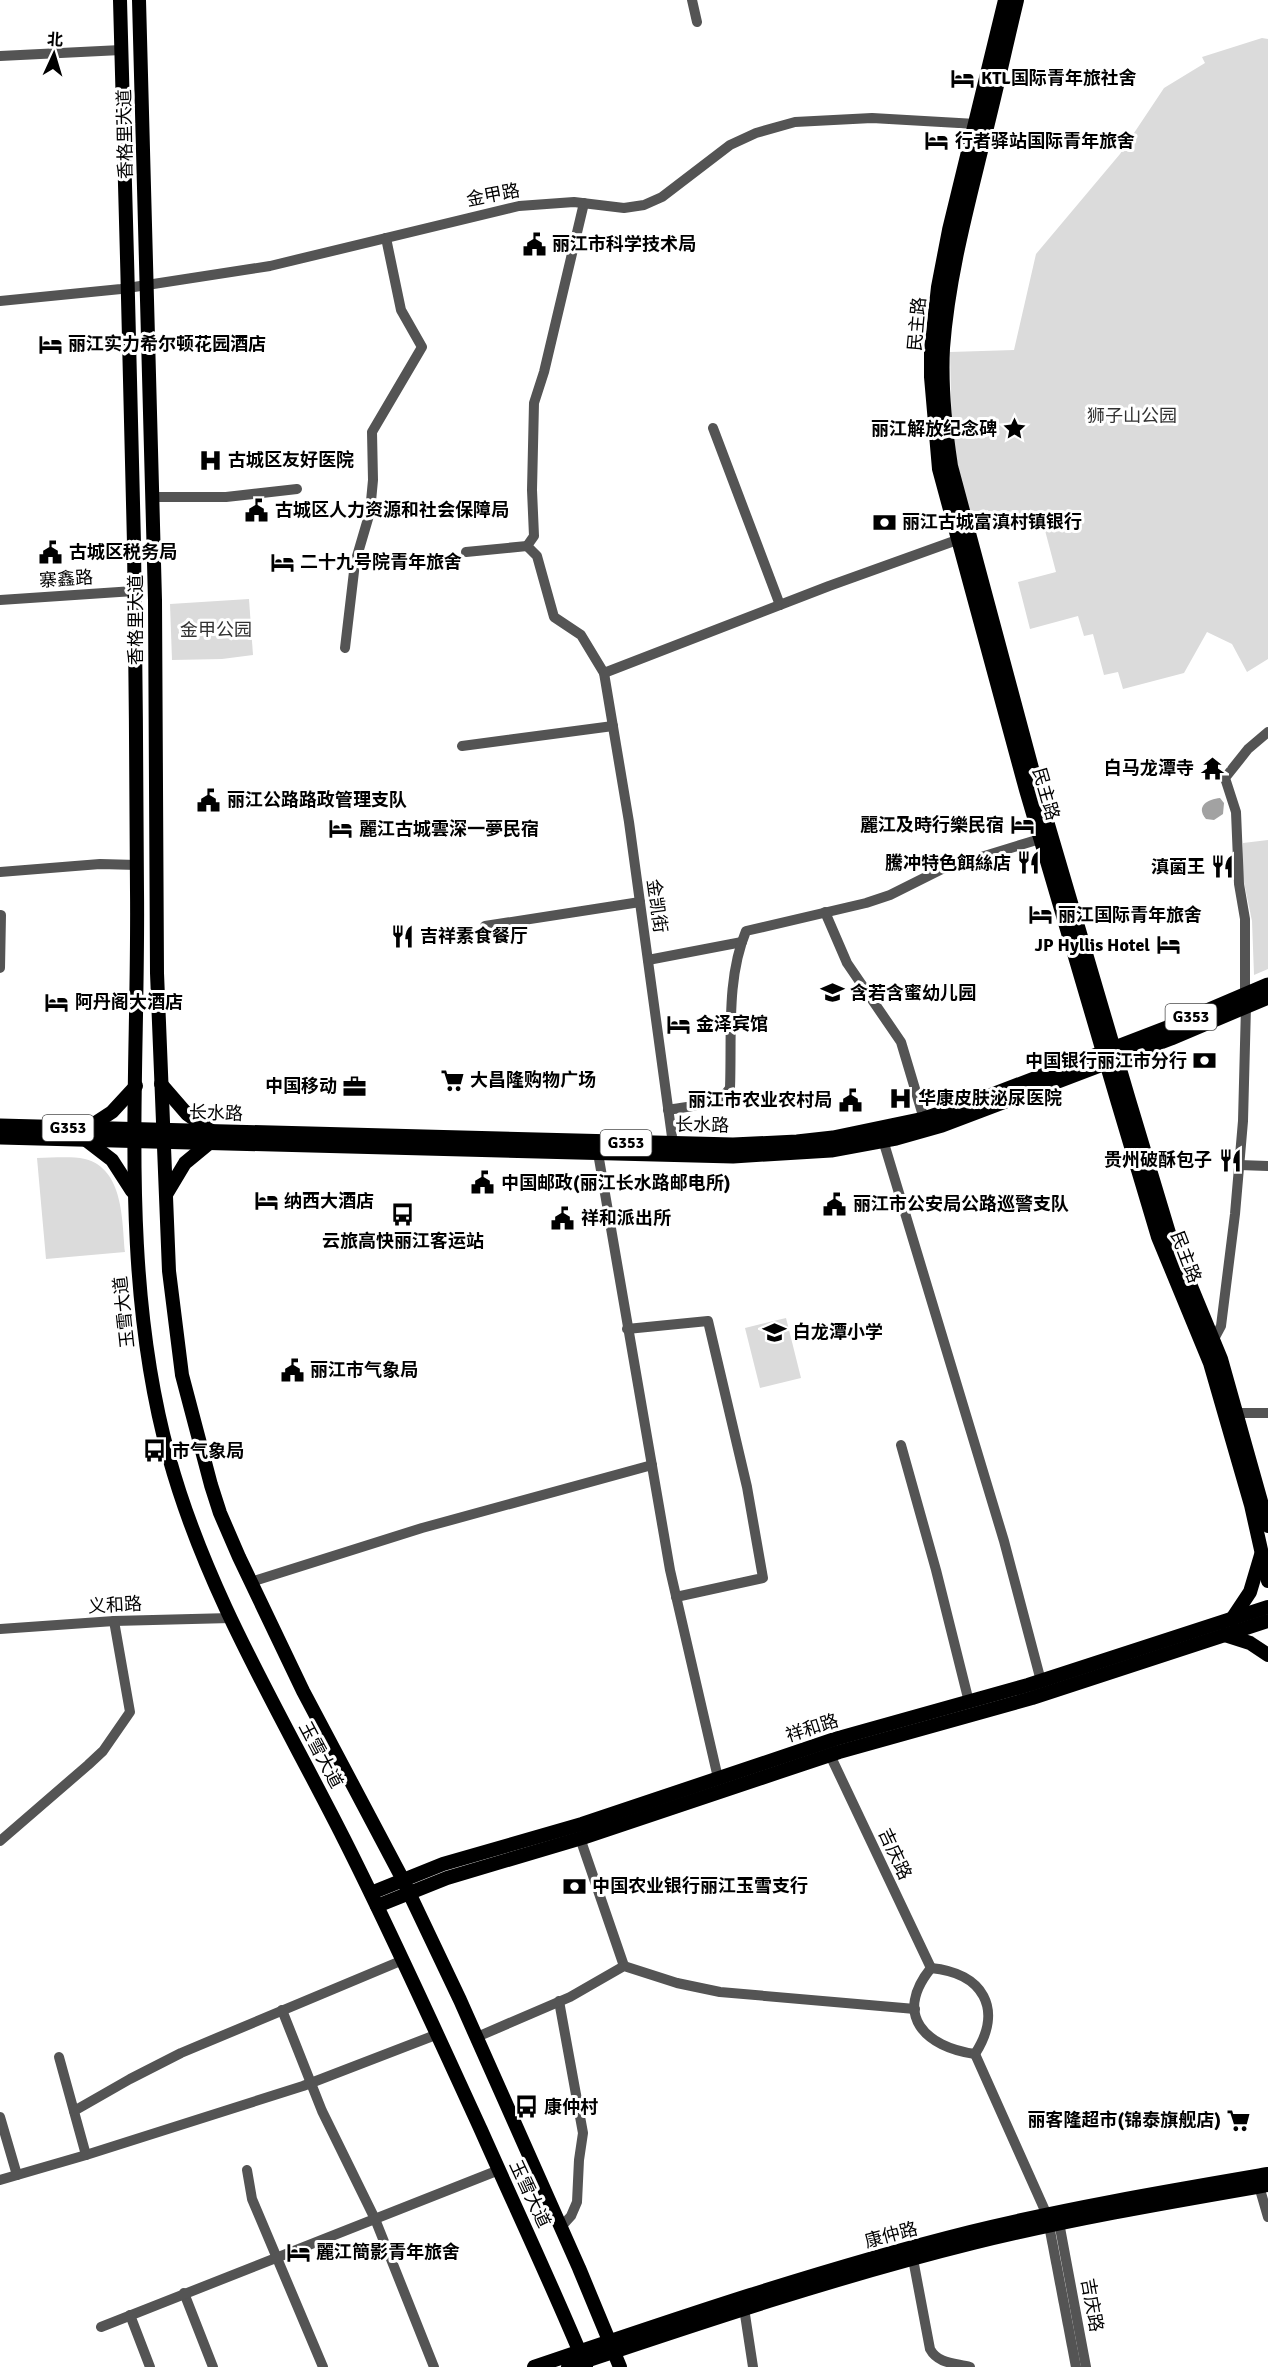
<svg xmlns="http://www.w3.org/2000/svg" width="1268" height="2367" viewBox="0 0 1268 2367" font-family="Signika,'Noto Sans SC',sans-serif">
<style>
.green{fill:#dbdbdb}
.water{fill:#a2a2a2}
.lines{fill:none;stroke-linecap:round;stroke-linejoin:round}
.minor{stroke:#545454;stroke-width:10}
.major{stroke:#000;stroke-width:14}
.highway{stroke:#000;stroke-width:15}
.labels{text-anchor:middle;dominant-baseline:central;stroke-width:6;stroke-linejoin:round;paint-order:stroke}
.shield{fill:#fff;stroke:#4c4c4c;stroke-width:1.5}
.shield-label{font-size:16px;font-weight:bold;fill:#000}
.poi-label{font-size:18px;font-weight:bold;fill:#000;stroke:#fff;text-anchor:start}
.street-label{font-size:18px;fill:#000;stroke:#fff}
.park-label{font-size:18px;fill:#323232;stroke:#fff}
</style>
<rect width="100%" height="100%" fill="#fff"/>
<g class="green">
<path d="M1262 38 1268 39V659L1247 672 1232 644 1207 632 1184 673 1123 689 1118 672 1104 675 1093 634 1084 636 1078 616 1030 629 1018 582 1056 572 1042 519 994 531 988 510 969 514 952 440 950 352 1014 350 1036 254 1120 154 1164 88 1205 63 1202 57Z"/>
<path d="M249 599 253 655 222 659 172 660 170 604Z"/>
<path d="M1268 840V969L1254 975 1252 921 1242 873 1243 843Z"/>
<path d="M37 1158C52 1158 70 1156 85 1159 124 1169 122 1221 125 1252L46 1259Z"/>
<path d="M786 1318 801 1378 760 1388 745 1328Z"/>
</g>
<path class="water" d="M1220 798 1224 803 1223 814 1214 820 1206 819C1195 806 1208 799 1220 798Z"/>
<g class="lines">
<g class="minor">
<path d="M692 0 697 22"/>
<path d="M0 56 121 50"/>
<path d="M584 203 544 372 534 403 532 490 534 536 527 546 537 556 554 617 581 635 604 673 629 822 673 1144"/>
<path d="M0 301 121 289 270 266 519 206 574 202 624 208 644 205 662 197 730 145 756 133 795 122 872 118 976 124"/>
<path d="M713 428 780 605"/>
<path d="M152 497H226L297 489"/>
<path d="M466 552 527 546"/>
<path d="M0 600 134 591"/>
<path d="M345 648 355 563 370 512 373 480 372 432 422 347 401 310 386 238"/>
<path d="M604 673 829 586 957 540"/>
<path d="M462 746 613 726"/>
<path d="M0 872 100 864 137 865"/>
<path d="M825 912 847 963 901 1042 924 1119"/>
<path d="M485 926 640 902"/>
<path d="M648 960 742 942"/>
<path d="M0 968 1 915"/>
<path d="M1245 995V919L1239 884 1236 812 1225 778 1248 749 1268 732"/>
<path d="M668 1110C688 1106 719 1106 730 1088 732 1036 726 979 746 931L866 903 890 895 942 869 1040 839"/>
<path d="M883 1140 1004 1541 1041 1681"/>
<path d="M598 1153 670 1570 718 1778"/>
<path d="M1239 1165 1268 1166"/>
<path d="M627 1329 708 1321 747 1487 763 1578 676 1597"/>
<path d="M1213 1341 1221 1326 1235 1214 1243 1121 1246 1006"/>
<path d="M1237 1413H1268"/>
<path d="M901 1445 936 1570 969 1702"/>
<path d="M251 1582 422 1528 652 1465"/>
<path d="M0 1629 114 1621 231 1618"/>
<path d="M830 1755 931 1968"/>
<path d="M580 1838 624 1966"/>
<path d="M0 1841 88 1765 103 1751 130 1712 114 1621"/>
<path d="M931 1968C893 2015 925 2047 975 2054"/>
<path d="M931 1968C983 1973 1004 2009 975 2054"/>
<path d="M559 2001 583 2133 579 2160 577 2202 571 2216 561 2227"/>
<path d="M282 2010 322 2111 375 2219 434 2367"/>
<path d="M477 2037 570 1997 624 1966 677 1983 720 1992 915 2009"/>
<path d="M975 2054 1047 2215"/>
<path d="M59 2057 86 2155"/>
<path d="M74 2111 130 2079 181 2053 403 1960"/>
<path d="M0 2117 17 2175"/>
<path d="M247 2170 252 2199 323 2367"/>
<path d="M0 2180 86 2155 303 2086 438 2034"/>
<path d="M1259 2186 1268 2217"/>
<path d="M1058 2217 1086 2367"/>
<path d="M1048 2220 1076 2367"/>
<path d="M913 2259 930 2349C938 2364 955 2363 970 2367"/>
<path d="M184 2293 213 2367"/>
<path d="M744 2308 753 2367"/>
<path d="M130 2315 150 2367"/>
<path d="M101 2327 499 2170"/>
</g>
<g class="major">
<path d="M120 0C125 181 130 363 134 544 136 660 136 775 137 891 139 1080 118 1272 169 1457 206 1592 281 1714 344 1839 392 1934 436 2032 481 2130 516 2209 553 2287 586 2367"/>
<path d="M139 0 155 600 157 973 169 1271 182 1375 211 1485 220 1513 239 1557 303 1691 402 1878 460 2000 579 2268 620 2367"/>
<path d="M1005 0 949 230 938 287 931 350V377L939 469 1026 790 1118 1103 1158 1237 1210 1363 1251 1505 1268 1581"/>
<path d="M1017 0C1005 50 994 101 981 151 965 216 948 281 943 348 941 388 945 427 951 466L1037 787 1129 1100 1169 1233 1221 1359 1268 1526"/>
<path d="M161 1084 187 1114 214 1133"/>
<path d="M86 1129 112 1112 136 1086"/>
<path d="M86 1140 112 1160 132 1191"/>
<path d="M167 1193 185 1163 208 1144"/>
<path d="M1232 1619 1250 1592 1261 1555"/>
<path d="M1225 1635 1250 1643 1268 1655"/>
<path d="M371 1893 443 1864 582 1824 835 1739 1028 1685 1268 1607"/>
<path d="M377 1906 447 1878 585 1837 839 1752 1032 1698 1268 1621"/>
<path d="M534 2367C678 2318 822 2269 970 2232 1068 2208 1169 2191 1268 2174"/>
<path d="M568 2367C702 2322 836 2277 973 2243 1070 2219 1170 2202 1268 2185"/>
</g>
<g class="highway">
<path d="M0 1126 733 1145 797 1142 833 1138 924 1119 961 1107 1167 1028 1268 985"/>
<path d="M0 1137 733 1156 831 1150 896 1138 942 1125 1171 1038 1268 997"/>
</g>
</g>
<defs>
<symbol id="hotel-bare" viewBox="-9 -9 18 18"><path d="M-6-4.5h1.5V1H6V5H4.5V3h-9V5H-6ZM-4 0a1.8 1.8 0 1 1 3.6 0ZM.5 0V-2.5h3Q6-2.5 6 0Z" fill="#000" stroke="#fff" stroke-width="2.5" paint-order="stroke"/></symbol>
<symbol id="civic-bare" viewBox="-9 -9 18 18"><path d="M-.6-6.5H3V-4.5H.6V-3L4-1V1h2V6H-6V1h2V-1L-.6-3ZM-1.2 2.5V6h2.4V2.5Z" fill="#000" stroke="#fff" stroke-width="2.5" paint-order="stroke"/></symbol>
<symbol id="sight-bare" viewBox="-9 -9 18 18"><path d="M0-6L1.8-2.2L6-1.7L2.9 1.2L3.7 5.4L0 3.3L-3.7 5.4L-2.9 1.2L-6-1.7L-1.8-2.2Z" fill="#000" stroke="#fff" stroke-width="2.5" paint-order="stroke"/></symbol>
<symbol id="hospital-bare" viewBox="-9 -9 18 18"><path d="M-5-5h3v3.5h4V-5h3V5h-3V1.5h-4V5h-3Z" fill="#000" stroke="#fff" stroke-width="2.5" paint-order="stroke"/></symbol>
<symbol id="bank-bare" viewBox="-9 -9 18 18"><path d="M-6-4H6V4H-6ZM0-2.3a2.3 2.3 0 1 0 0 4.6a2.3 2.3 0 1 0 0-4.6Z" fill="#000" stroke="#fff" stroke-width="2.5" paint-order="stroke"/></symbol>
<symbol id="temple-bare" viewBox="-9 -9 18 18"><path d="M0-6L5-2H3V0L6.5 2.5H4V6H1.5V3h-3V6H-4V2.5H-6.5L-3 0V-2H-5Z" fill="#000" stroke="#fff" stroke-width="2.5" paint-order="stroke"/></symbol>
<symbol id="restaurant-bare" viewBox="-9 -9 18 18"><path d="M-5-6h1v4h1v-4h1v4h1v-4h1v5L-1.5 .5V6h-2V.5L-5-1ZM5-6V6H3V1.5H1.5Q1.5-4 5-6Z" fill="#000" stroke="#fff" stroke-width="2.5" paint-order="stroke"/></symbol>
<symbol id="school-bare" viewBox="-9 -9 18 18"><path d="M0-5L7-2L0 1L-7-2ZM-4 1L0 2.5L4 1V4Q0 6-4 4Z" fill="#000" stroke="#fff" stroke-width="2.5" paint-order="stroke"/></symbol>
<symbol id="supermarket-bare" viewBox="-9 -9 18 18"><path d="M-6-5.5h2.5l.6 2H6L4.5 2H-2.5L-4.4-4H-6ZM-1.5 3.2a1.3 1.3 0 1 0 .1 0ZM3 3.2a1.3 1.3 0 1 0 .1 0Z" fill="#000" stroke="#fff" stroke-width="2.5" paint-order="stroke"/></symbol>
<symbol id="office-bare" viewBox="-9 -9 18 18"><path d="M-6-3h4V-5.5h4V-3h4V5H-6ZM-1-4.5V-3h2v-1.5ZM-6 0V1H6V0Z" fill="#000" stroke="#fff" stroke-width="2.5" paint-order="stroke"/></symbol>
<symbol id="bus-bare" viewBox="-9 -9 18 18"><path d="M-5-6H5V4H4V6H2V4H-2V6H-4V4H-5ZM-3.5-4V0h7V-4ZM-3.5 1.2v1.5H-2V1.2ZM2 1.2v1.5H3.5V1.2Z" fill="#000" stroke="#fff" stroke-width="2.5" paint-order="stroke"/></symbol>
</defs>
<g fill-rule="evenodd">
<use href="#hotel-bare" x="946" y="62" width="33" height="33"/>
<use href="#hotel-bare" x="920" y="124" width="33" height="33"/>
<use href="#civic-bare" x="518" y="228" width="33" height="33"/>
<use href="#hotel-bare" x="34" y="328" width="33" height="33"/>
<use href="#sight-bare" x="998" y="412" width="33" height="33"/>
<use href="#hospital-bare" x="194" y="444" width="33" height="33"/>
<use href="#civic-bare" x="240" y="494" width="33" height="33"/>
<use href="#bank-bare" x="868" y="506" width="33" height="33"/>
<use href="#civic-bare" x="34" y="536" width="33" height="33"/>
<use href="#hotel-bare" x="266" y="546" width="33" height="33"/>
<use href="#temple-bare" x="1196" y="752" width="33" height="33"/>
<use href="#civic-bare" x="192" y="784" width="33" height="33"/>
<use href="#hotel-bare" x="1006" y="808" width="33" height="33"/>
<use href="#hotel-bare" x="324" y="812" width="33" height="33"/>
<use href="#restaurant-bare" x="1012" y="846" width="33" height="33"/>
<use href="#restaurant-bare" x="1206" y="850" width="33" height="33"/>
<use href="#hotel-bare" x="1024" y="898" width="33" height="33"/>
<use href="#restaurant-bare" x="386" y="920" width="33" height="33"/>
<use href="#hotel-bare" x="1152" y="928" width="33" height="33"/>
<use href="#school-bare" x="816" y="976" width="33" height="33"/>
<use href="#hotel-bare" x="40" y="986" width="33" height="33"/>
<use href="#hotel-bare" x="662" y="1008" width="33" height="33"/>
<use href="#bank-bare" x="1188" y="1044" width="33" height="33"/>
<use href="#supermarket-bare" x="436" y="1064" width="33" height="33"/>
<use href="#office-bare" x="338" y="1070" width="33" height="33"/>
<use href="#hospital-bare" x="884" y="1082" width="33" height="33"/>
<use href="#civic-bare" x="834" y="1084" width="33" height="33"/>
<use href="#restaurant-bare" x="1214" y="1144" width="33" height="33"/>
<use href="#civic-bare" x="466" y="1166" width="33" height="33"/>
<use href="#hotel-bare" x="250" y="1184" width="33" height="33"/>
<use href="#civic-bare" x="818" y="1188" width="33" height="33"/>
<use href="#bus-bare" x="386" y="1198" width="33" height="33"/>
<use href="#civic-bare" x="546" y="1202" width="33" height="33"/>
<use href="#school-bare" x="758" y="1316" width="33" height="33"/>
<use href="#civic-bare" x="276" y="1354" width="33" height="33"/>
<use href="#bus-bare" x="138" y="1434" width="33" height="33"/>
<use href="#bank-bare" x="558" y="1870" width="33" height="33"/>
<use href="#bus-bare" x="510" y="2090" width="33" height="33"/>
<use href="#supermarket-bare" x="1222" y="2104" width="33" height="33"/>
<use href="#hotel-bare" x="282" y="2236" width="33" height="33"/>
</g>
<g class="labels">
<g class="shield">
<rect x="1165.5" y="1004" width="51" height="26" rx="4.5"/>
<rect x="42.5" y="1115" width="51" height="26" rx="4.5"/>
<rect x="600.5" y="1130" width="51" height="26" rx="4.5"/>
</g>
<g class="shield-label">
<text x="1191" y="1017">G353</text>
<text x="68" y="1128">G353</text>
<text x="626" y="1143">G353</text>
</g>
<g class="poi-label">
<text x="981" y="78">KTL国际青年旅社舍</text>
<text x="955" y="141">行者驿站国际青年旅舍</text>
<text x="552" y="244">丽江市科学技术局</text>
<text x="68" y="344">丽江实力希尔顿花园酒店</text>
<text x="997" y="429" text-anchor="end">丽江解放纪念碑</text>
<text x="228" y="460">古城区友好医院</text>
<text x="275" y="510">古城区人力资源和社会保障局</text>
<text x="902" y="522">丽江古城富滇村镇银行</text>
<text x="69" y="552">古城区税务局</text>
<text x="300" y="562">二十九号院青年旅舍</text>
<text x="1194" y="768" text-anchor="end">白马龙潭寺</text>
<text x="227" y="800">丽江公路路政管理支队</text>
<text x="1004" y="825" text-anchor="end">麗江及時行樂民宿</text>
<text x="359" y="829">麗江古城雲深一夢民宿</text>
<text x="1011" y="863" text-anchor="end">騰冲特色餌絲店</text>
<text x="1205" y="867" text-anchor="end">滇菌王</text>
<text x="1058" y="915">丽江国际青年旅舍</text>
<text x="420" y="936">吉祥素食餐厅</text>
<text x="1150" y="945" text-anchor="end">JP Hyllis Hotel</text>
<text x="850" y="993">含若含蜜幼儿园</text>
<text x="75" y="1002">阿丹阁大酒店</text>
<text x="696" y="1024">金泽宾馆</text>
<text x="1187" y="1061" text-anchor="end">中国银行丽江市分行</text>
<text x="470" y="1080">大昌隆购物广场</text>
<text x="337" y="1086" text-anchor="end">中国移动</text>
<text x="918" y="1098">华康皮肤泌尿医院</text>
<text x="832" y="1100" text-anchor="end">丽江市农业农村局</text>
<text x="1212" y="1160" text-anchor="end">贵州破酥包子</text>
<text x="501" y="1183">中国邮政(丽江长水路邮电所)</text>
<text x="284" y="1201">纳西大酒店</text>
<text x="853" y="1204">丽江市公安局公路巡警支队</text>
<text x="581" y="1218">祥和派出所</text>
<text x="403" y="1241" text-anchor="middle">云旅高快丽江客运站</text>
<text x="793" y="1332">白龙潭小学</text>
<text x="310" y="1370">丽江市气象局</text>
<text x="172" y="1451">市气象局</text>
<text x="592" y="1886">中国农业银行丽江玉雪支行</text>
<text x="544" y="2107">康仲村</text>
<text x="1221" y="2120" text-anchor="end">丽客隆超市(锦泰旗舰店)</text>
<text x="316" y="2252">麗江簡影青年旅舍</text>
</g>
<g class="street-label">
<text transform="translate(125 134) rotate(-91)">香格里大道</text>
<text transform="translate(493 195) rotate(-11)">金甲路</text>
<text transform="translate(917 324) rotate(-85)">民主路</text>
<text transform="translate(66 579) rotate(-4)">寨鑫路</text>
<text transform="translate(136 620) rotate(-90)">香格里大道</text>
<text transform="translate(1046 794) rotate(74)">民主路</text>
<text transform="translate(657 906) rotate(82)">金凯街</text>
<text transform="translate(216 1113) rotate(2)">长水路</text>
<text transform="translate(702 1125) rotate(1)">长水路</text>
<text transform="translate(1186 1257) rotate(69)">民主路</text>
<text transform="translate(124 1312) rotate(-96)">玉雪大道</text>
<text transform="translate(115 1605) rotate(-3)">义和路</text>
<text transform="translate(812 1728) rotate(-18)">祥和路</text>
<text transform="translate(321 1755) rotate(62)">玉雪大道</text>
<text transform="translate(895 1854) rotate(65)">吉庆路</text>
<text transform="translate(530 2194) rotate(65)">玉雪大道</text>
<text transform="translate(891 2235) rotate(-15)">康仲路</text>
<text transform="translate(1092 2305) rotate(80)">吉庆路</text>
</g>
<g class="park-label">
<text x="1132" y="416">狮子山公园</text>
<text x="216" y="630">金甲公园</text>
</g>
</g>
<g transform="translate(54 54) rotate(4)" stroke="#ffffff" stroke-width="4.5" paint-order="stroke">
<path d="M0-4.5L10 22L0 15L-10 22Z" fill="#000000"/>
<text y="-9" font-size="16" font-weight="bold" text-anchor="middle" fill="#000000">北</text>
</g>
</svg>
